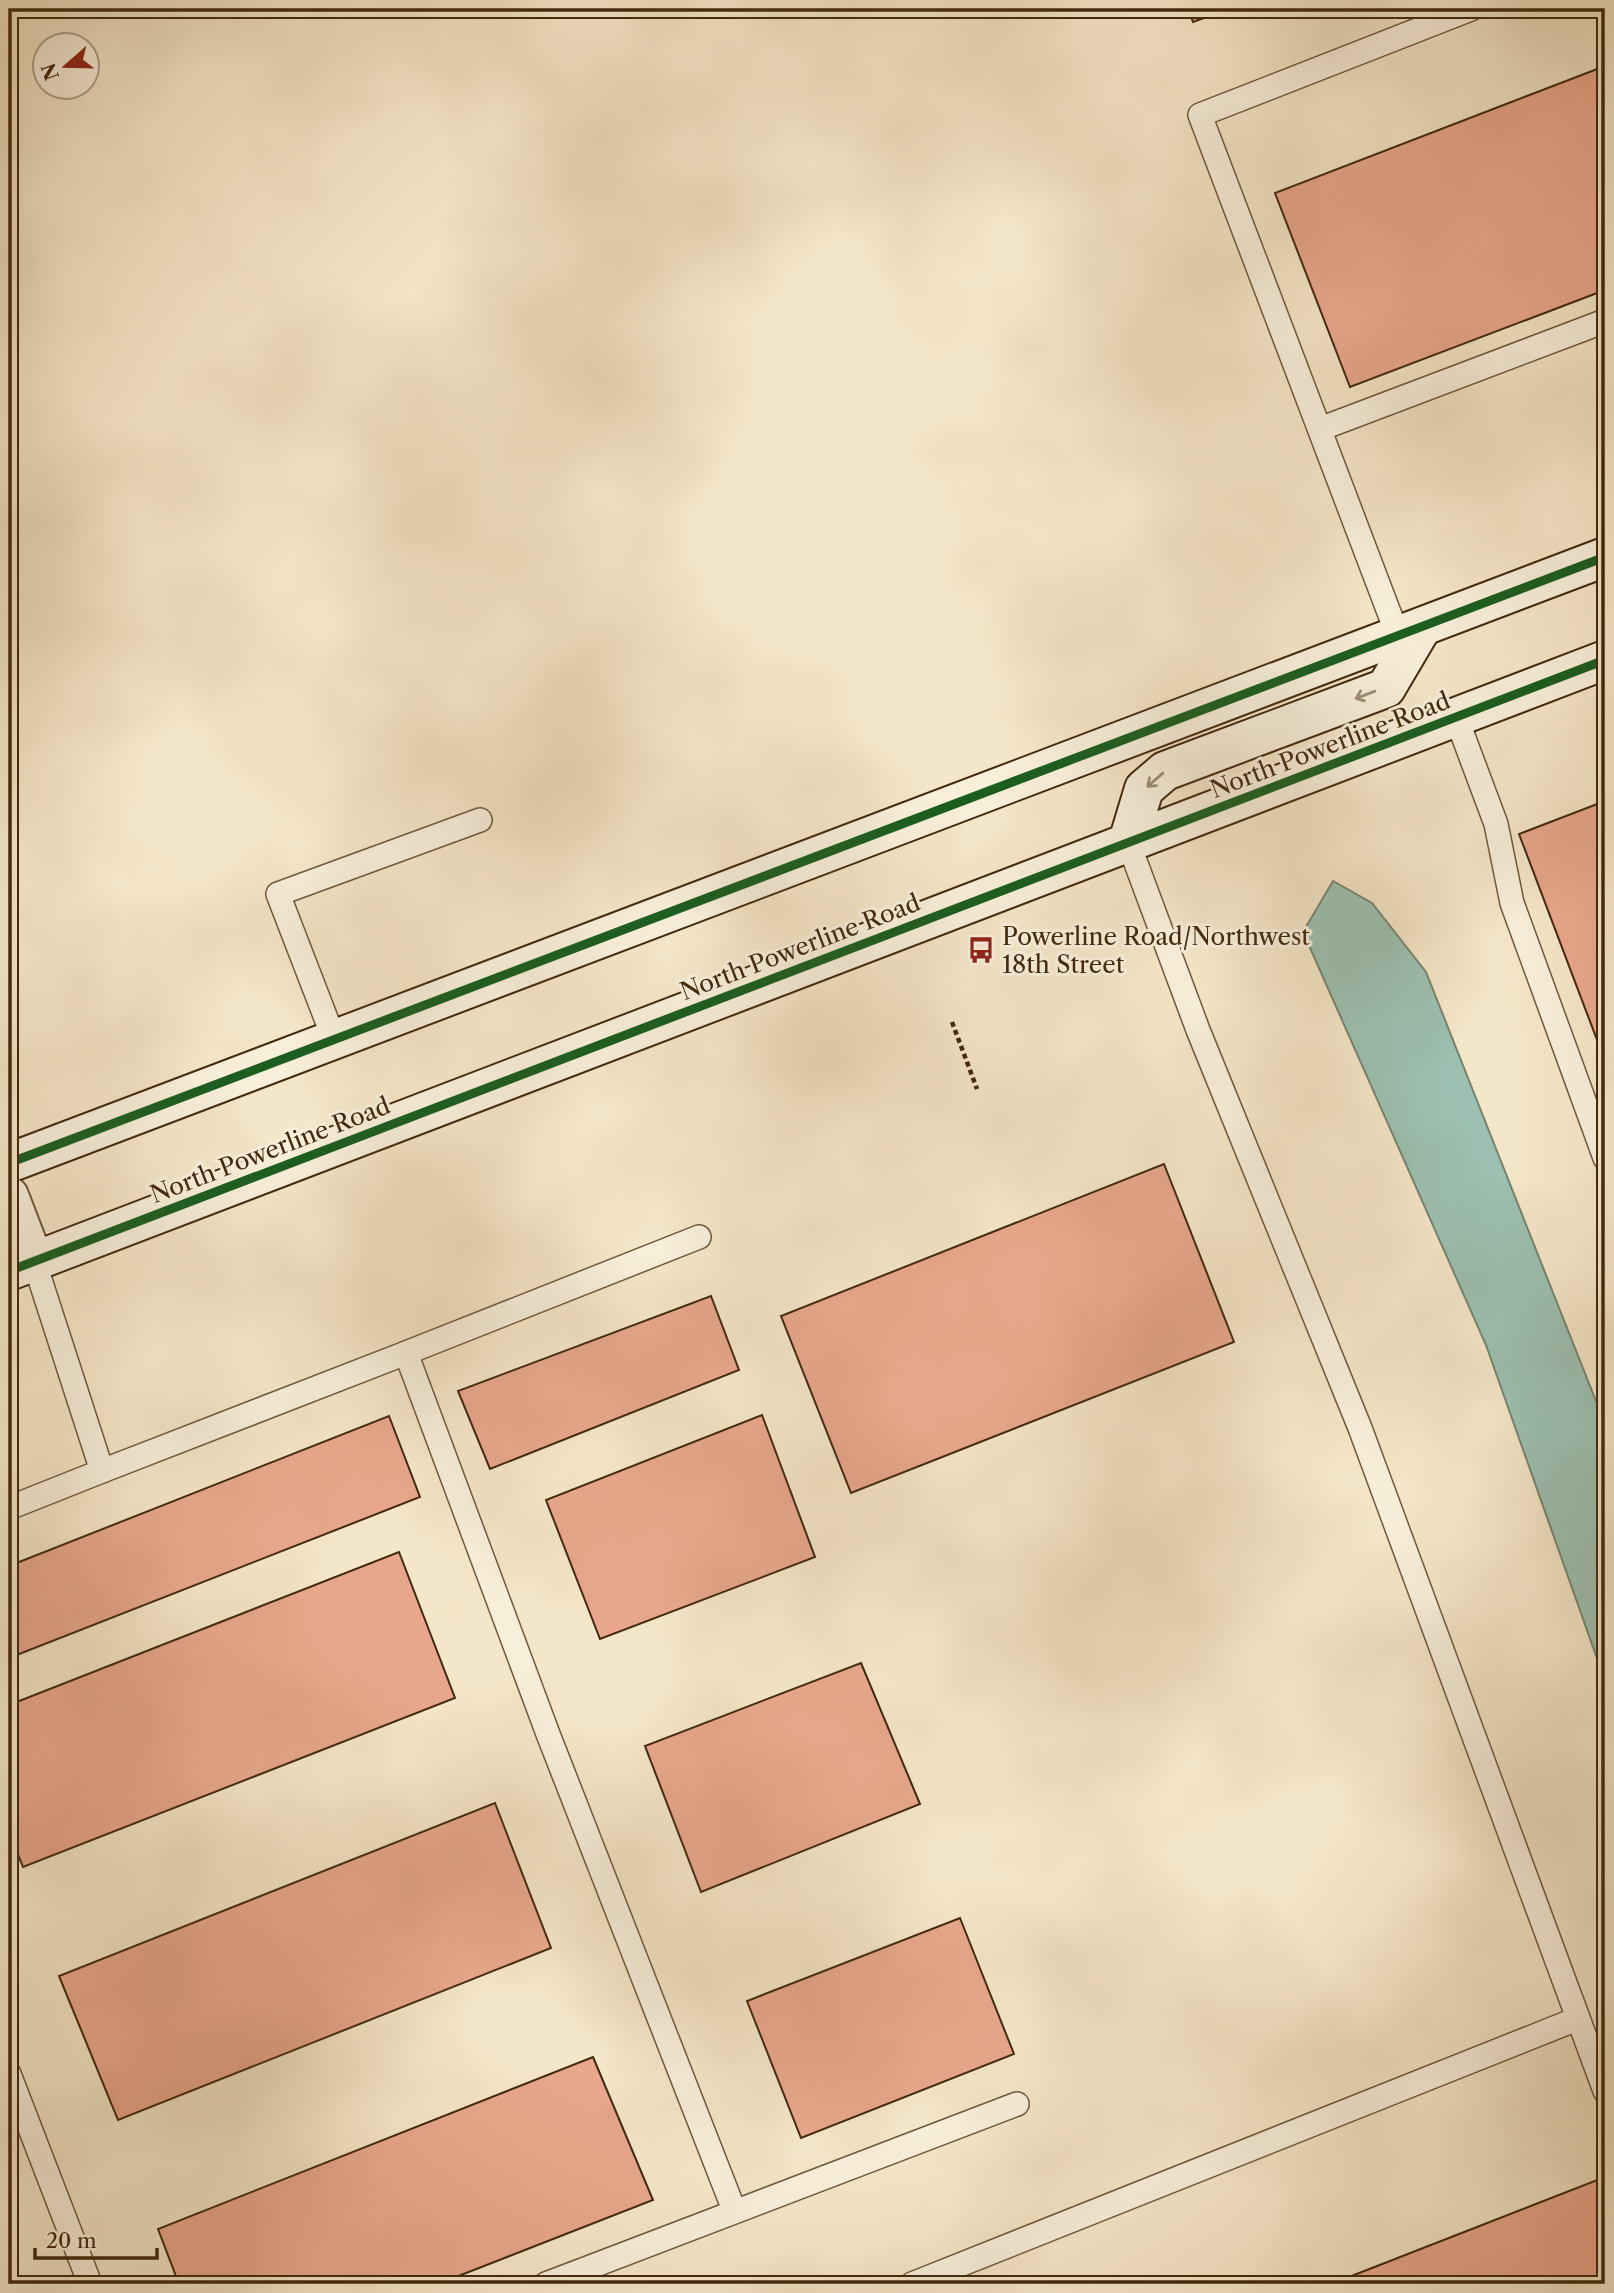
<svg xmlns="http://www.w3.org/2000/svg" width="1614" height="2293" viewBox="0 0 1614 2293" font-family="'Libre Caslon Text',serif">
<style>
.water{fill:#9cc0b1;stroke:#788470;stroke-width:2}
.building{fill:#e8a78c;stroke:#42290e;stroke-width:2}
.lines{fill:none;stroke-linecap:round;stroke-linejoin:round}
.service-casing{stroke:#6e583c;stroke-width:26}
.minor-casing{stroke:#6e583c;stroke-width:42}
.secondary-casing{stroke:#42290e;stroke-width:42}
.path{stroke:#42290e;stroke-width:4.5;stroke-dasharray:5 3.5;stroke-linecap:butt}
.service{stroke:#f8efdb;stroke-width:23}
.minor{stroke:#f8efdb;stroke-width:38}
.secondary{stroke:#f8efdb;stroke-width:38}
.cycleway-casing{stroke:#f8efdb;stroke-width:13}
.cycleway{stroke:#1b5e20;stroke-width:9}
.oneway{stroke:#9d8c74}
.labels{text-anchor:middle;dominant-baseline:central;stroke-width:6;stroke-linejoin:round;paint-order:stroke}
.street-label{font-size:24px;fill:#42290e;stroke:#f8efdb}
.poi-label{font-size:24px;fill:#42290e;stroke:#f8efdb;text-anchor:start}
</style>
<rect width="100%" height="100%" fill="#f4e6c8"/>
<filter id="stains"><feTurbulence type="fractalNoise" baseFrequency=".00286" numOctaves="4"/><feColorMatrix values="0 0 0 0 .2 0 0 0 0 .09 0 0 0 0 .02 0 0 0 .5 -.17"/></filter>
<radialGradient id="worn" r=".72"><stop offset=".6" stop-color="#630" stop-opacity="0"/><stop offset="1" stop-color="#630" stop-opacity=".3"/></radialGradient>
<path class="water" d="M1333 881 1372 903 1426 972 1605 1424V1681L1486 1345 1303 932Z"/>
<g class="building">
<path d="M1188 9H1229L1193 22Z"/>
<path d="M1605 66V290L1350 387 1275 193Z"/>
<path d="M1605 801V1061L1519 834Z"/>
<path d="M1164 1164 1234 1342 851 1493 781 1316Z"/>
<path d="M711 1296 739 1370 490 1469 458 1391Z"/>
<path d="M762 1415 815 1557 600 1639 546 1500Z"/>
<path d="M389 1416 420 1497 9 1658V1566Z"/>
<path d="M399 1552 455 1698 23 1867 9 1832V1705Z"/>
<path d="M861 1663 920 1804 701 1892 645 1746Z"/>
<path d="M495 1803 551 1948 118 2120 59 1976Z"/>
<path d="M960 1918 1014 2054 801 2138 747 2001Z"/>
<path d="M593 2057 653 2200 438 2284H179L158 2229Z"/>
<path d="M1605 2177V2284H1331Z"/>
</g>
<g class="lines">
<defs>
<g id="service">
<path d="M1320 429 1605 321"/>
<path d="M1398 636 1200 115 1471 9"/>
<path d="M1456 717 1496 824 1512 903 1605 1158"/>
<path d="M1128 842 1198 1030 1360 1428 1605 2091"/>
<path d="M334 1039 278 894 480 820"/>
<path d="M406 1353 699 1237"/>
<path d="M102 1471 406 1353 548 1734 734 2210"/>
<path d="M9 1508 102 1471 34 1261"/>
<path d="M9 2074 90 2284"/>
<path d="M546 2284 1017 2104"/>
<path d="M912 2284 1577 2019"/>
</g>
<path id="minor" d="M9 1196 34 1261"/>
<g id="secondary">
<path d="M1128 842 1144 789 1165 771 1386 688 1422 627"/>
<path d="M9 1163 1605 557"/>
<path d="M9 1271 1605 660"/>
</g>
</defs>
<use href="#service" class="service-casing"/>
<use href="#minor" class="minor-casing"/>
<use href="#secondary" class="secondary-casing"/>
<path class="path" d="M952 1022 977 1089"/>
<use href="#service" class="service"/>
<use href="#minor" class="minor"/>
<use href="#secondary" class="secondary"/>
<defs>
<g id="cycleway">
<path d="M9 1163 1605 557"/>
<path d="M9 1271 1605 660"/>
</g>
</defs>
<use href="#cycleway" class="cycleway-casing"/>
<use href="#cycleway" class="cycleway"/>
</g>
<defs><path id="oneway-shaft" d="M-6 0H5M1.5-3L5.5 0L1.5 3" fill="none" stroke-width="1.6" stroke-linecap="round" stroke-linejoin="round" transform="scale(1.75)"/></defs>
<g class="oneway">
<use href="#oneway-shaft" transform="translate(1365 695) rotate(159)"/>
<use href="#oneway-shaft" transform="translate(1155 780) rotate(139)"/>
</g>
<defs>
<symbol id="bus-bare" viewBox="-9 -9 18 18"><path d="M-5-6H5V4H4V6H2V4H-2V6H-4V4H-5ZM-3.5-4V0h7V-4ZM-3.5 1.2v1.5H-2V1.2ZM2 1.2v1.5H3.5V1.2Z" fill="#8f2418" stroke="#f8efdb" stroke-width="2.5" paint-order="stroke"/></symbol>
</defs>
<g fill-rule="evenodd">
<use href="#bus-bare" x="962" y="931" width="38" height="38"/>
</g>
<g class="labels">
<g class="street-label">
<text transform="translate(1330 745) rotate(-21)">North Powerline Road</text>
<text transform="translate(800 947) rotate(-21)">North Powerline Road</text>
<text transform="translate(270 1150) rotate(-21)">North Powerline Road</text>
</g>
<g class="poi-label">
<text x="1002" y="936">Powerline Road/Northwest<tspan x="1002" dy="28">18th Street</tspan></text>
</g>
</g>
<rect width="1614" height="2293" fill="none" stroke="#f4e6c8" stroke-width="35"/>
<rect x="10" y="10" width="1593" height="2272" fill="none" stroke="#42290e" stroke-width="3.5"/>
<rect x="18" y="18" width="1579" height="2258" fill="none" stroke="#42290e" stroke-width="2"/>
<g transform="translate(66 66) rotate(250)"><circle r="33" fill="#f8efdb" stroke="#afa089" stroke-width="2"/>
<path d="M0-5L12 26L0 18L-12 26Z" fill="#8f2418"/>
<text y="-10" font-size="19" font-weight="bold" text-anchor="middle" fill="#42290e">N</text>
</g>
<path d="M35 2248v10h122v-10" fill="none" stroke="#42290e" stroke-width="3.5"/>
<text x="46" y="2248" font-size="21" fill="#42290e" stroke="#f8efdb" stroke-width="5" paint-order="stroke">20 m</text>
<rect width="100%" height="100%" filter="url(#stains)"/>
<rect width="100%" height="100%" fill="url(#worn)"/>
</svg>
